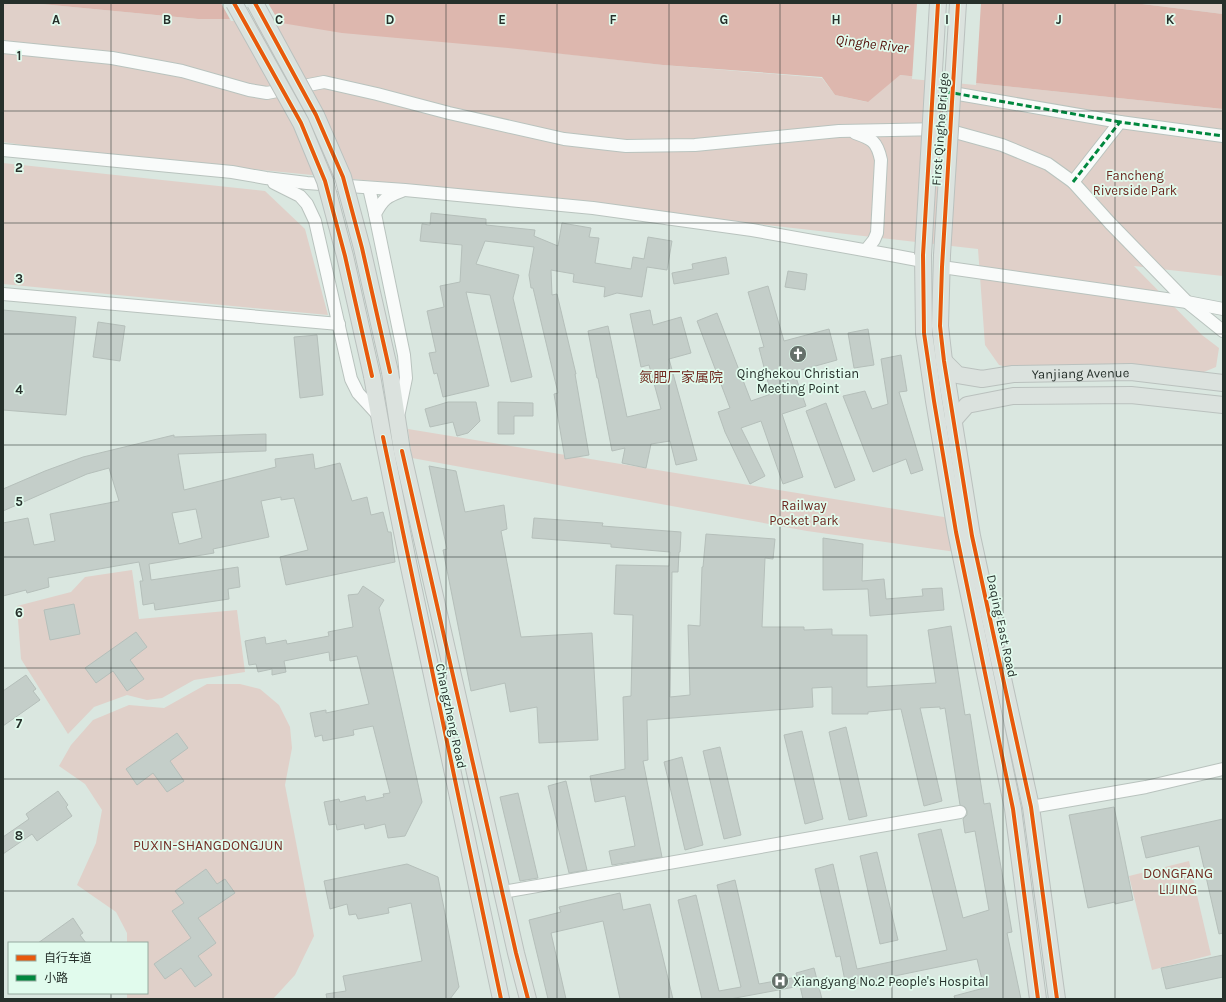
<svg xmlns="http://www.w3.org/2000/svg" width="1226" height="1002" viewBox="0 0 1226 1002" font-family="Karla,'Noto Sans SC',sans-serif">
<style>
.green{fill:#e0d0c9}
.water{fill:#ddb7ae}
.pier{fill:#dae7e0}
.building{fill:#c4cec9;stroke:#b5bfba;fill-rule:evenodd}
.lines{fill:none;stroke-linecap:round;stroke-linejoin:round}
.minor-casing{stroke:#b9c3be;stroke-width:14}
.major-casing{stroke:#bac1be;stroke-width:18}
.minor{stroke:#f9fbfa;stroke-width:12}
.major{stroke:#dbe2de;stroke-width:16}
.major-bridge-casing{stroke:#bac1be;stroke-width:18;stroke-linecap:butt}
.major-bridge{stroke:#dbe2de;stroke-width:16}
.quiet{stroke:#00873e;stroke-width:3;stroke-dasharray:6 3;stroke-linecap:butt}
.cycleway-casing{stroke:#e1fbed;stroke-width:6}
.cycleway{stroke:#e8590c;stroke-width:4}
.grid{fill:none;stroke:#26302b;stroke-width:1;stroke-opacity:0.55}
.labels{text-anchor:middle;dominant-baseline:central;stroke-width:3.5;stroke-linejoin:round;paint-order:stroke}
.street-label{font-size:13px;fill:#26302b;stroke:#e1fbed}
.park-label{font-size:13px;fill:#6c261e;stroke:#e1fbed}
.poi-label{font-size:13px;fill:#26302b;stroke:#e1fbed}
.water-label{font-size:14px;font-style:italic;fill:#510c06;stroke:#e1fbed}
.neighbourhood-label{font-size:14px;fill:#732e24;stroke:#e1fbed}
.grid-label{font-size:13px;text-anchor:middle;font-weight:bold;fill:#26302b;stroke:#e1fbed;stroke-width:3.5;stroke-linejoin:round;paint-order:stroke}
</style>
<rect width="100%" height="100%" fill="#dae7e0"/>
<g class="green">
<path d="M3 3H31L198 19H257L663 65 822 78 835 95 867 102 899 75 1223 109V276L1134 266 1202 335 1219 348 1216 367 1194 376 1022 371 999 365 985 345 978 249 403 184 57 150 3 142Z"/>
<path d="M1134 3H1223V14Z"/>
<path d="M3 163 265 191 305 229 328 315 3 284Z"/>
<path d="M408 429 950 518 956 552 807 531 412 458Z"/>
<path d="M132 570 139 619 237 610 245 672 194 680 162 698 147 700 127 695 94 707 68 734 21 659 17 606 71 592 85 577Z"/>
<path d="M207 684H240L260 689 279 705 290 727 292 748 285 785 314 936 295 975 273 999H127V993H147V943H127V933L116 912 77 885 96 843 102 810 85 784 59 766 71 745 93 720 129 705 164 708Z"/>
<path d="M1189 861 1211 955 1152 970 1129 876Z"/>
</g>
<path class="water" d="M31 3H1134L1223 14V109L900 75 868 102 835 95 822 77 663 65 508 48 342 33 257 19H198Z"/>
<g class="pier">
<path d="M221 3H268L281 25 257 21H231Z"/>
<path d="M917 3H981L976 85 912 79Z"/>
</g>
<g class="building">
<path d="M431 213 486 219V225L535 230 534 236 558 246 562 223 591 228 589 237 599 238 595 263 631 269 633 257 644 259 648 237 672 241 667 270 647 267 642 297 617 293 604 297 605 287 573 282 574 274 551 270 552 295 557 294 576 374H575L589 455 565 459 554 394 558 393 533 288H531L529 275 534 247 485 241 476 264 519 275 513 298 532 377 511 382 490 295 466 292 489 386 443 397 437 373 434 374 429 353 436 352 427 311 444 307 440 286 460 282 462 245 420 241 422 224 430 225Z"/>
<path d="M726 257 729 274 674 284 672 273 693 269 692 264Z"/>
<path d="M788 271 807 274 805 290 785 287Z"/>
<path d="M768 286 784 341 829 329 837 360 794 372 806 406 782 414 803 477 783 484 761 421 741 428 765 476 750 484 725 432 718 412 730 408 697 321 717 313 751 401 771 394 759 348 764 347 748 292Z"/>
<path d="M3 310 76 317 66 415 3 410Z"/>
<path d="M650 310 653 325 681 317 691 353 669 359 697 460 676 465 670 441 651 444 646 468 622 463 625 448 612 451 598 378H597L588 331 608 326 627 417 661 409 649 365 641 367 630 314Z"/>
<path d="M98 322 125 326 120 361 93 357Z"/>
<path d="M868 329 874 365 854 368 848 333Z"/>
<path d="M317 335 323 395 300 398 294 337Z"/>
<path d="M901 355 907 391 899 392 923 470 911 474 906 459 873 472 843 396 865 391 872 409 888 404 881 359Z"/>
<path d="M448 402H476L480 421 468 433 457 436 453 422 430 427 425 409Z"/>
<path d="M498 402 533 403V416H514V434H498Z"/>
<path d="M826 403 855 480 835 488 806 411Z"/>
<path d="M266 434V451L178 454 184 490 276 467 275 459 313 454 315 469 340 463 352 501 367 497 371 515 383 512 388 532H391L395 562 286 585 280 557 308 550 294 498 281 500V497L261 501 269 537 213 549 214 553 149 564 151 580 238 567 240 587 228 589 229 599 155 610 154 603 143 605 140 581H143L139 562 48 578 49 587 27 593 26 590 3 596V523L28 518 34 545 55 541 50 514 119 501 109 468 87 474 3 511V489L45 471 83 457 174 435V437ZM196 509 202 538 179 544 172 513Z"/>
<path d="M429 466 456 471 465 512 504 505 507 529 501 531 521 637 592 633 598 740 539 743 537 707 510 712 505 683 471 691 443 550 447 549Z"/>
<path d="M534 518 603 523 602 526 681 532 680 552H679L678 572H672L670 697 690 695 688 625 700 626 702 567H703L706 534 775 539 773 559 765 558 762 627H804V630L832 629V635H867V687L936 683 928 630 951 626 965 715 970 714 984 804 990 803 1012 932 1007 933 1021 999H955L954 996 984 988 977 959 846 986 840 956 836 957 815 869 833 864 857 969 947 950 918 834 941 829 963 918 989 910 975 831 965 833 963 819 967 815V811L965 807 960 805 945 708 940 709V707L920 708 942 801 924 806 901 709 868 712V714H832V687L812 688 813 707 647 720 648 760 643 761 662 857 612 865 609 851 635 846 625 796 595 802 590 776 625 769 623 697 631 696 633 615 614 614 616 565 669 566 670 552 611 547V544L532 538Z"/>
<path d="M823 538 863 544 862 581 884 579 886 599 923 596 922 589 942 588 944 610 870 616 868 589 823 590Z"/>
<path d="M363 586 384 600 379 608 422 802 405 836 388 838 385 824 365 829 364 824 337 830 336 824 329 825 324 802 339 799 340 802 365 796 366 801 384 797 383 794 390 793 373 726 353 730 354 735 323 741 322 735 315 737 310 713 326 710V713L369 704 357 656 330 661 329 652 284 661 286 672 272 675V669L258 672 256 664 249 665 245 641 265 637 266 644 286 640 287 644 329 636 328 632 353 627 348 595 358 594Z"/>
<path d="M74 604 80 634 50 640 44 610Z"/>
<path d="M136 632 147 647 130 660 144 679 127 691 113 671 96 683 85 668Z"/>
<path d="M26 675 36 689 33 691 40 700 3 726V691Z"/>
<path d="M846 727 867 816 849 820 829 732Z"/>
<path d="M802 731 823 819 805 824 784 735Z"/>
<path d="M177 733 188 748 170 761 184 781 167 792 153 773 137 785 126 769Z"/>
<path d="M720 747 741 835 724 839 703 751Z"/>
<path d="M682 757 703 845 685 850 664 762Z"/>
<path d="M566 781 587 870 569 873 548 786Z"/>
<path d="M58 791 68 805 66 807 72 816 37 841 32 834 3 854V837L29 819 26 814Z"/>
<path d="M518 793 538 878 520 881 500 797Z"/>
<path d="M1114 807 1133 900 1115 904V902L1088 908 1069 815Z"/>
<path d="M1223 819V933L1219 934 1199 846 1146 858 1141 837Z"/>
<path d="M877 852 898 940 880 944 860 856Z"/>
<path d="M407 864 438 877 459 987 450 999H327L326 994 346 991 343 976 422 961 411 903 388 908 389 913 358 919 356 914 349 915 347 904 330 909 324 881Z"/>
<path d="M206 869 217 884 225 879 235 893 198 918 216 943 198 956 212 975 195 987 181 968 165 979 154 964 191 938 172 911 184 903 175 891Z"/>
<path d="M735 880 759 984 797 977 796 973 814 968 822 999H803L800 986 730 999H702L678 900 696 895 719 991 741 987 717 885Z"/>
<path d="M620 893 623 910 650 904 673 999H620L603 921 551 933 566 999H548L529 920 561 912 559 907Z"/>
<path d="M73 918 83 933 80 935 86 943H38Z"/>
<path d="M1223 955V977L1166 989 1161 968Z"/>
</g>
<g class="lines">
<defs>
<g id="minor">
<path d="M3 47 112 58 182 71 249 90 267 93 324 82 377 94 449 113 564 139 626 146 695 145 839 131 944 129 1002 145 1048 164 1073 182 1110 223 1187 302 1223 331"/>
<path d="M946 94 947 92 1120 122"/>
<path d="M855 133C872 139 877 141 881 160L877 233 874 240 866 250"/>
<path d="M3 150 232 172 266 178 307 183 405 190 593 208 752 230 891 255 923 261"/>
<path d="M1073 182 1120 122 1223 136"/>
<path d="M274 183 300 196 307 204 315 221 351 379 358 393 379 416"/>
<path d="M369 188 375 214"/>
<path d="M942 267 1187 302 1223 309"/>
<path d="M3 294 339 324"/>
<path d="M399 412 406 378 404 355 375 214C383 199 386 197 402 191"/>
<path d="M1031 807 1146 787 1223 769"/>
<path d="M503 892 960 812"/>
</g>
<g id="major">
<path d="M923 255 924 333 934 401 956 532 1013 809 1038 999"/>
<path d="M942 255 940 326 944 361 972 536 1031 807 1057 999"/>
<path id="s1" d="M944 361 958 375 982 379 1013 374 1131 372 1223 383"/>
<path d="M390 372 402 451 516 953 528 999"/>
<path d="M372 376 383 437 409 567 501 999"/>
<path d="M953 421 967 405 1013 396 1131 395 1223 405"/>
</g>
</defs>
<use href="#minor" class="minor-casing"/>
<use href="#major" class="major-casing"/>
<use href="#minor" class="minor"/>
<use href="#major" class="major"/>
<defs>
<g id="major-bridge">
<path d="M234 3 301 123 325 181 345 256 372 376"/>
<path d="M255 3 316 115 343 177 362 248 390 372"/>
<path d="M923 255 938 3"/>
<path d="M942 255 958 3"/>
</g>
</defs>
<use href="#major-bridge" class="major-bridge-casing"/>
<use href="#major-bridge" class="major-bridge"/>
<g class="quiet">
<path d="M944 129 947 92 1120 122"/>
<path d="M1073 182 1120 122 1223 136"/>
</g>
<defs>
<g id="cycleway">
<path d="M234 3 301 123 325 181 345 256 372 376"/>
<path d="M255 3 316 115 343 177 362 248 390 372"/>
<path d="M938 3 923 255 924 333 934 401 956 532 1013 809 1038 999"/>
<path d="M958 3 942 267 940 326 944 361 972 536 1031 807 1057 999"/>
<path d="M383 437 501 999"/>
<path d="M402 451 516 953 528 999"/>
</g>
</defs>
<use href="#cycleway" class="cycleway-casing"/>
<use href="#cycleway" class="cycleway"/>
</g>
<path class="grid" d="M111 3V943M223 3V999M334 3V999M446 3V999M557 3V999M669 3V999M780 3V999M892 3V999M1003 3V999M1115 3V999M3 111H1223M3 223H1223M3 334H1223M3 445H1223M3 557H1223M3 668H1223M3 779H1223M3 891H1223M111 993V999"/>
<defs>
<symbol id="church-disc" viewBox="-11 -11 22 22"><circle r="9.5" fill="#65706a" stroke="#e1fbed"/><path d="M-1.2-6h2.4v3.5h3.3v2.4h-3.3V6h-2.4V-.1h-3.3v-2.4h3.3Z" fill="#fff"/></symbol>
<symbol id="hospital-disc" viewBox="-11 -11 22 22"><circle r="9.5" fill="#65706a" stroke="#e1fbed"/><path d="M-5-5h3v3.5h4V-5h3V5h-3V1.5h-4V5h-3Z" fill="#fff"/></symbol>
</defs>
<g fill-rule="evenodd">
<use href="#church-disc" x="788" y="344" width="20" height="20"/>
<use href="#hospital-disc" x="770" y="971" width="20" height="20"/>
</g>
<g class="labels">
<g class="street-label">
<text transform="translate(940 129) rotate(-86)">First Qinghe Bridge</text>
<text stroke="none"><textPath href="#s1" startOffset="143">Yanjiang Avenue</textPath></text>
<text transform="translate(1002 626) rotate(78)">Daqing East Road</text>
<text transform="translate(451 716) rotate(78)">Changzheng Road</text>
</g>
<g class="park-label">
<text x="1135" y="175">Fancheng<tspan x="1135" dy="15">Riverside Park</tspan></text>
<text x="804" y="505">Railway<tspan x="804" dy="15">Pocket Park</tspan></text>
</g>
<g class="poi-label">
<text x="798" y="373">Qinghekou Christian<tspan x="798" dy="15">Meeting Point</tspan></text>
<text x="793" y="981" text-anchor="start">Xiangyang No.2 People's Hospital</text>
</g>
<g class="water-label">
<text transform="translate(872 44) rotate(7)">Qinghe River</text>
</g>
<g class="neighbourhood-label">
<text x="681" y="377">氮肥厂家属院</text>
<text x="208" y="845">PUXIN-SHANGDONGJUN</text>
<text x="1178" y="873">DONGFANG<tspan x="1178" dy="16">LIJING</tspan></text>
</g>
</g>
<g class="grid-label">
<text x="56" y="24">A</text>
<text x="167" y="24">B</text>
<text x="279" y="24">C</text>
<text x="390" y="24">D</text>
<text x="502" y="24">E</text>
<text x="613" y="24">F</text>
<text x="724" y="24">G</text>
<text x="836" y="24">H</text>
<text x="947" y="24">I</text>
<text x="1059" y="24">J</text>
<text x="1170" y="24">K</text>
<text x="19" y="60">1</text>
<text x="19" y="172">2</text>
<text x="19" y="283">3</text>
<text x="19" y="394">4</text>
<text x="19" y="506">5</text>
<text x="19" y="617">6</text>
<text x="19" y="728">7</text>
<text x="19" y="840">8</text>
</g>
<rect width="1226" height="1002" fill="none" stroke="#26302b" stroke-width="8"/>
<rect x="8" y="942" width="140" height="52" fill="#e1fbed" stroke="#96aa9f"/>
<rect x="16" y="955" width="20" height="6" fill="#e8590c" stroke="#96aa9f"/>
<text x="44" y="962" font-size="12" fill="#26302b">自行车道</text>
<rect x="16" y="975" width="20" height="6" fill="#00873e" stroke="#96aa9f"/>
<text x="44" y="982" font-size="12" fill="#26302b">小路</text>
</svg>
